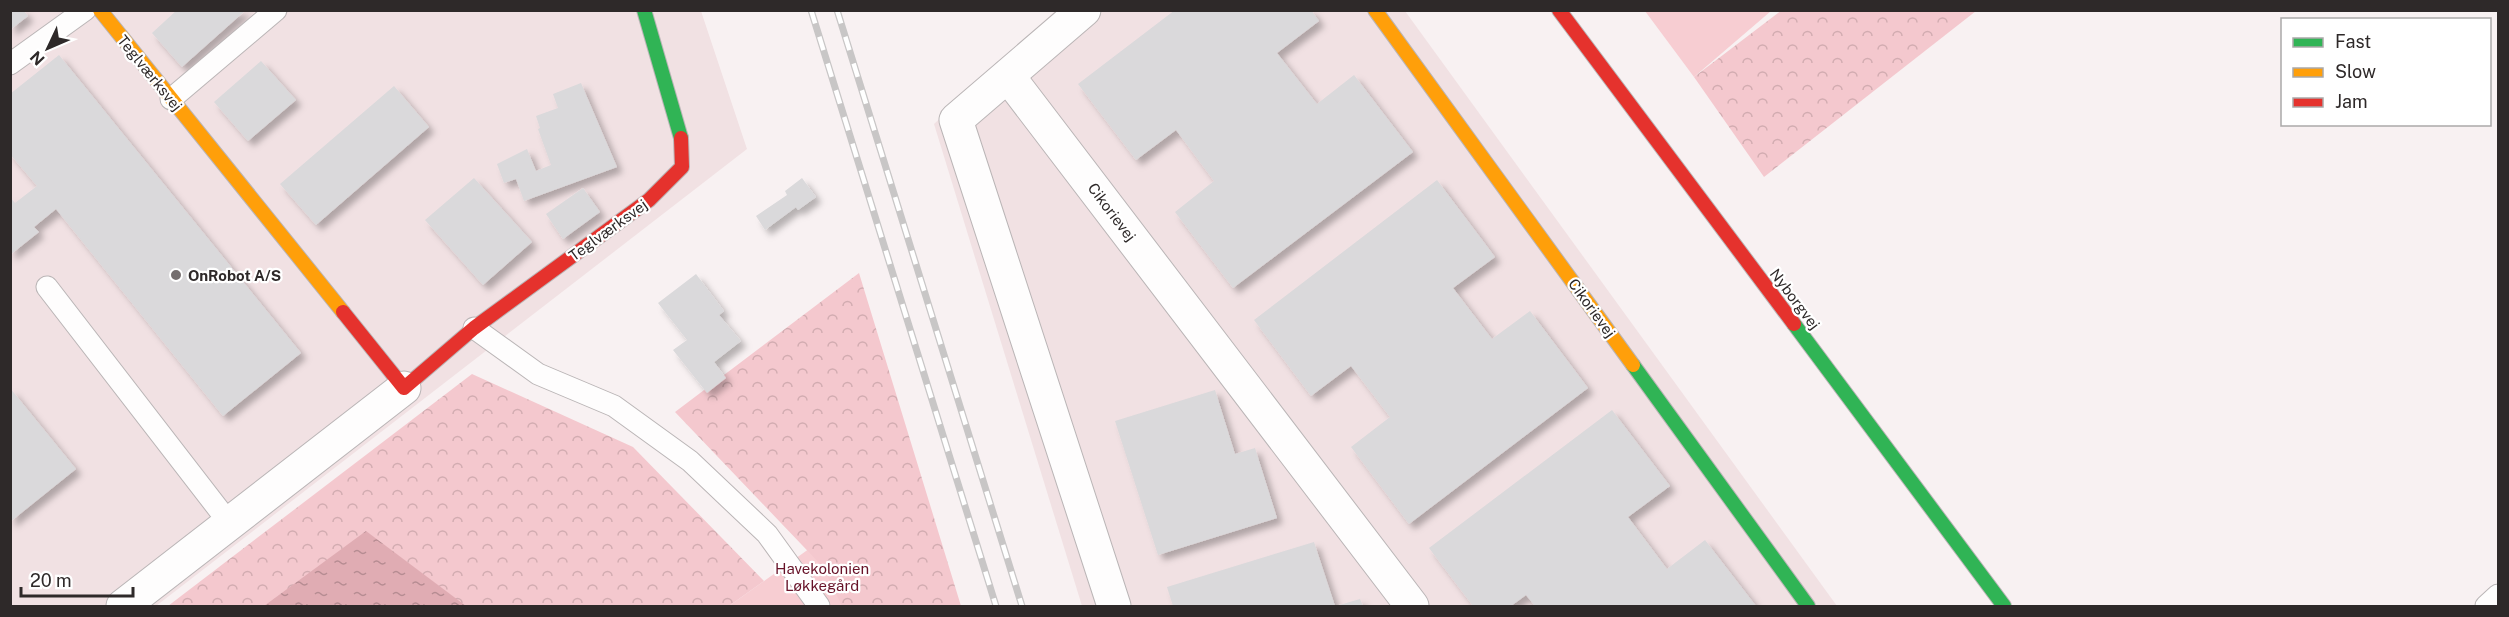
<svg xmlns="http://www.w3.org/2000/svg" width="2509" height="617" viewBox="0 0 2509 617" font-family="'Public Sans',sans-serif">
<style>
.built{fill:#f1e1e3}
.green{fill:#f7cdd2}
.forest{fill:url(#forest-crowns)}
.water{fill:url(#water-ripples)}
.building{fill:#dad9db;filter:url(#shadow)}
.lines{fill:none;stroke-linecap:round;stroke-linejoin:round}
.lane-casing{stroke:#bab5b6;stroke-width:23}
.street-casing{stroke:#bab5b6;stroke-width:35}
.fast-casing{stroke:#bab5b6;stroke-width:16}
.slow-casing{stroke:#bab5b6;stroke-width:16}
.jam-casing{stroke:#bab5b6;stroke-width:16}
.lane{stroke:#fefdfd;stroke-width:21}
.street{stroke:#fefdfd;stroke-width:33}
.fast{stroke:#30b455;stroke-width:14}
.slow{stroke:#ff9f0a;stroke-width:14}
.jam{stroke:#e5322d;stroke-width:14}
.rail-casing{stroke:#c8c6c6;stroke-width:7}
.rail{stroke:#fff;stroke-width:4.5;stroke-dasharray:14;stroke-linecap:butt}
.poi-dot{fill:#756f6f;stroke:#fff;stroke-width:2}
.labels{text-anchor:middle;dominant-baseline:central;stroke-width:4.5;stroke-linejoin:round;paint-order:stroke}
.street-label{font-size:15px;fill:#2e2929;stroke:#fff}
.poi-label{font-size:15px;font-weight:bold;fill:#2e2929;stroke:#fff;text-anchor:start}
.park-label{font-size:15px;fill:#671228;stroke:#fff}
</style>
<defs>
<pattern id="forest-crowns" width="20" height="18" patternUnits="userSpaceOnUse" patternTransform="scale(1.5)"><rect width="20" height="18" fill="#f4c8ce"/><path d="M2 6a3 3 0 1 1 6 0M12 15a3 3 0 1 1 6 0" fill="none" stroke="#d2acb1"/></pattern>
<pattern id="water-ripples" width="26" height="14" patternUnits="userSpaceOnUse" patternTransform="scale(1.5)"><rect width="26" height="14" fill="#e0acb3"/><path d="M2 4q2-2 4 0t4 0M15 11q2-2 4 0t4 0" fill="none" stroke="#b68c92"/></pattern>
<filter id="shadow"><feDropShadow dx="5.5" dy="5.5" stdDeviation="3" flood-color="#0004"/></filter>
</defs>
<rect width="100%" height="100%" fill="#f8f1f2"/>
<g class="built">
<path d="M10 11H701L747 149 156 606H11Z"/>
<path d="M1055 11H1405L1837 606H1082L934 124Z"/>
</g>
<g class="green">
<path d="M1645 11H1644H1771L1694 77Z"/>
<path d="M813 546 871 606H729Z"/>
</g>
<g class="forest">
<path d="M1782 10H1976V11L1764 177 1694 77Z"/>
<path d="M859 273 961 606H842L823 567 675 412Z"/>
<path d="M472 374 633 447 764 581 729 606H168Z"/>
</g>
<path class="water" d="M366 531 466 606H264Z"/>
<g class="building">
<path d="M10 10H23L28 16 10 30Z"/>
<path d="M177 10H246L182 67 152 33Z"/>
<path d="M1175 10H1311L1319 21 1277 53 1317 104 1354 75 1413 152 1233 288 1175 212 1214 181 1176 130 1136 160 1078 84Z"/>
<path d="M59 55 301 353 223 416 56 209 34 227 39 232 10 255V197L15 203 37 186 10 154V94Z"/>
<path d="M261 61 296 100 248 141 214 102Z"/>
<path d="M581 83 617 167 524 201 516 179 504 183 497 164 527 149 536 171 551 165 538 129 540 128 536 116 558 108 553 94Z"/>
<path d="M394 86 429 127 316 225 280 184Z"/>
<path d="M474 178 532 242 483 285 425 220Z"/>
<path d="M802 178 816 197 798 210 796 207 765 230 756 216 787 195 785 191Z"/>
<path d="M1437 180 1495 257 1453 288 1492 339 1530 311 1588 388 1409 524 1351 447 1390 417 1351 366 1311 396 1254 320Z"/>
<path d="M583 188 600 212 563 239 546 214Z"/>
<path d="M696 274 724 311 719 315 741 341 714 362 726 378 707 393 673 350 687 340 658 303Z"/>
<path d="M10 388 76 469 10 522Z"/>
<path d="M1215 390 1235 454 1255 448 1277 518 1158 555 1115 421Z"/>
<path d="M1612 410 1670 486 1628 517 1667 569 1705 540 1756 606H1535L1526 595 1511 606H1473L1429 548Z"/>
<path d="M1314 542 1335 606H1173L1167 587Z"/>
<path d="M1360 599 1363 606H1336Z"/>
</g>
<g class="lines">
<defs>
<g id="lane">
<path d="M10 64 85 10"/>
<path d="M171 99 276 10"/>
<path d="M47 287 230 524"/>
<path d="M474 328 538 374 614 406 690 461 767 534 819 606"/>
<path d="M2486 606 2498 595"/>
</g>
<g id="street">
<path d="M1084 10 956 120 1114 606"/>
<path d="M1008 76 1412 606"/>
<path d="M123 606 404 388"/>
</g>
<g id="fast">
<path d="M644 10 681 138"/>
<path d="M1794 324 2004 606"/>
<path d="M1633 365 1808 606"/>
</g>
<g id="slow">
<path d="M100 10 343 312"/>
<path d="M1375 10 1633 365"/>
</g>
<g id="jam">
<path d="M1559 10 1794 324"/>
<path d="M343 312 404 388 474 328 649 200 682 167 681 138"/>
</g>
</defs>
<use href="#lane" class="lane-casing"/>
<use href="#street" class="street-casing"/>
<use href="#fast" class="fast-casing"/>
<use href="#slow" class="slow-casing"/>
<use href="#jam" class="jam-casing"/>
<use href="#lane" class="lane"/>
<use href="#street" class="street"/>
<use href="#fast" class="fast"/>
<use href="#slow" class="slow"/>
<use href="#jam" class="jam"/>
<defs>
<g id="rail">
<path d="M811 10 996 606"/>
<path d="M837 10 1022 606"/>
</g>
</defs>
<use href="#rail" class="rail-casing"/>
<use href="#rail" class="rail"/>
</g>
<circle class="poi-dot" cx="176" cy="275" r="6"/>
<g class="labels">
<g class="street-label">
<text transform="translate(150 73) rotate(51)">Teglværksvej</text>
<text transform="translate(1112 212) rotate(53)">Cikorievej</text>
<text transform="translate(608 230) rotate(-36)">Teglværksvej</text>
<text transform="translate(1795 299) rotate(53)">Nyborgvej</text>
<text transform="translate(1592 308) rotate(54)">Cikorievej</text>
</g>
<g class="poi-label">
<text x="188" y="275">OnRobot A/S</text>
</g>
<g class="park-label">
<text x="822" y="568">Havekolonien<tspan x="822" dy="17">Løkkegård</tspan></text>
</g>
</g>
<rect width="2509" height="617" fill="none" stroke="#2e2929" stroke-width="24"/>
<rect x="2281" y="18" width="210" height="108" fill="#ffffff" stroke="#aba9a9" stroke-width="1.5"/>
<rect x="2293" y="38" width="30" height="9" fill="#30b455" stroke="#aba9a9" stroke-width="1.5"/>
<text x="2335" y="48" font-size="18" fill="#2e2929">Fast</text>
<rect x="2293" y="68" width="30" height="9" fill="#ff9f0a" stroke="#aba9a9" stroke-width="1.5"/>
<text x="2335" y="78" font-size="18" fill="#2e2929">Slow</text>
<rect x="2293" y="98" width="30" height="9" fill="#e5322d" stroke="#aba9a9" stroke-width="1.5"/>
<text x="2335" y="108" font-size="18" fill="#2e2929">Jam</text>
<g transform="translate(48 48) rotate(226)" stroke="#ffffff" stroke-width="4.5" paint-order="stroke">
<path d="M0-4.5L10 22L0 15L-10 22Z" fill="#2e2929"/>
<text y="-9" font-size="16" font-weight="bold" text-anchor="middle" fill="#2e2929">N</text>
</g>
<path d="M21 587v9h112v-9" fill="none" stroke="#2e2929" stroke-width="3"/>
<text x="30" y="587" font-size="18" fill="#2e2929" stroke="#ffffff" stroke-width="4.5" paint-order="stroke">20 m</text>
</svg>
